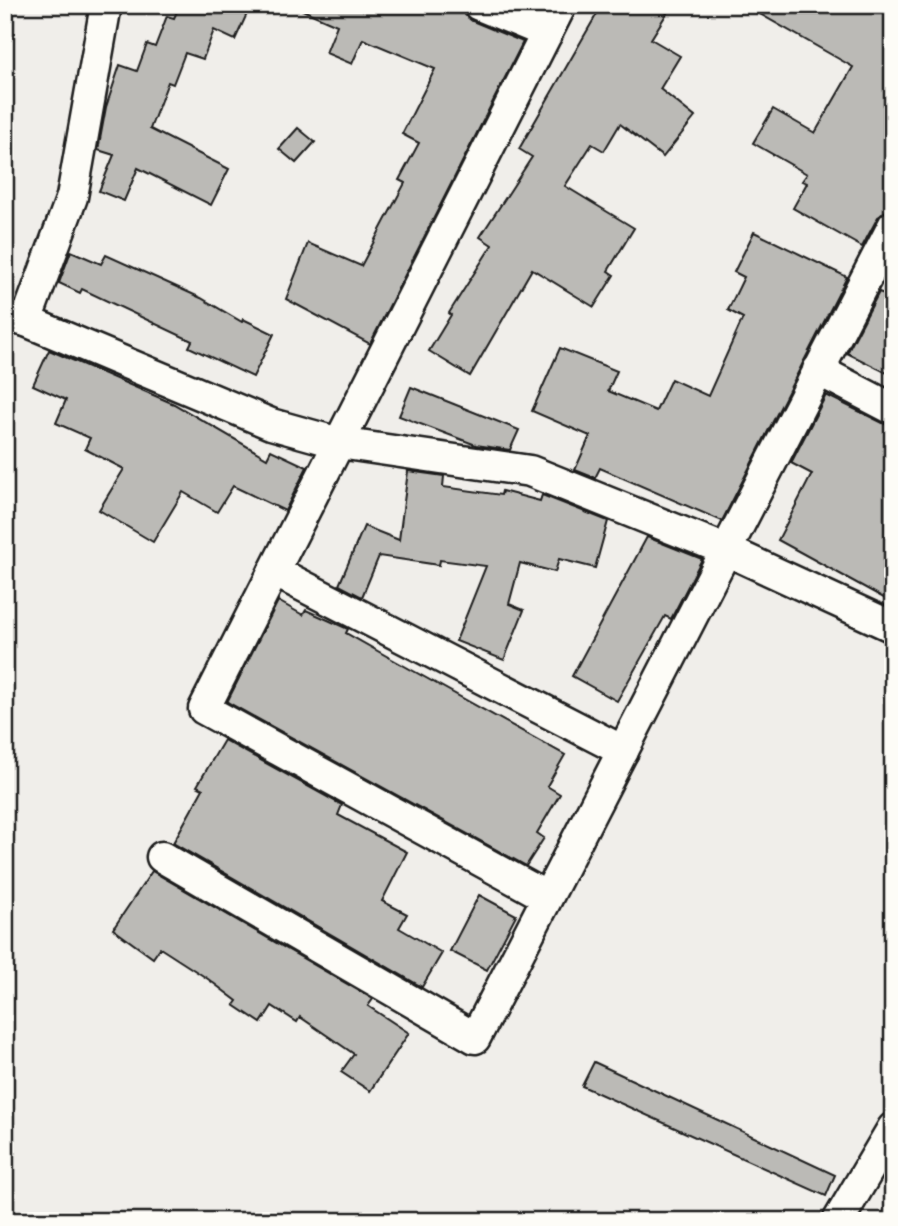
<svg xmlns="http://www.w3.org/2000/svg" width="898" height="1226" viewBox="0 0 898 1226" font-family="'Comic Neue',sans-serif">
<style>
.building{fill:#bbbab6;stroke:#1c1c1c;stroke-width:2}
.lines{fill:none;stroke-linecap:round;stroke-linejoin:round}
.minor-casing{stroke:#1c1c1c;stroke-width:35}
.minor{stroke:#fdfcf7;stroke-width:30}
</style>
<rect width="100%" height="100%" fill="#f0eeea"/>
<filter id="ink" filterUnits="userSpaceOnUse"><feTurbulence type="fractalNoise" baseFrequency=".0143" numOctaves="2"/><feDisplacementMap in="SourceGraphic" scale="14" xChannelSelector="R" yChannelSelector="G"/><feConvolveMatrix kernelMatrix="1 2 1 2 8 2 1 2 1" color-interpolation-filters="sRGB"/></filter>
<g filter="url(#ink)">
<g class="building">
<path d="M180 5H251L235 40 214 30 203 59 185 53 173 84 168 82 150 129 229 169 211 205 138 168 124 201 99 191 114 155 98 150 106 107 120 65 137 71 147 44 155 47 167 16 174 18Z"/>
<path d="M291 5H462L465 15 472 21 523 42 370 344 286 299 308 243 361 266 405 183 399 180 419 143 402 134 435 69 363 39 352 64 326 53 337 25Z"/>
<path d="M602 5H672L651 39 680 56 660 89 695 117 663 157 620 124 604 151 592 144 565 186 634 228 608 271 614 275 594 307 532 269 470 376 429 351 451 315 449 313 492 245 480 237 532 157 519 149Z"/>
<path d="M744 5H893V209L878 217 862 247 793 208 807 183 802 181 807 174 753 143 773 109 815 133 853 67Z"/>
<path d="M298 128 315 142 296 163 279 149Z"/>
<path d="M754 232 847 277 722 521 600 468 595 478 575 470 590 436 532 411 560 348 617 371 608 391 656 411 671 379 708 396 743 318 728 310 744 277 734 272Z"/>
<path d="M71 251 101 264 106 255 201 298 242 322 243 319 274 334 253 377 189 347 192 341 82 289 80 293 59 283Z"/>
<path d="M879 292 893 298V376L847 353Z"/>
<path d="M49 350 174 404 267 458 271 450 307 467 285 511 233 486 217 512 183 492 153 542 99 510 124 469 85 449 90 438 56 423 66 400 33 385Z"/>
<path d="M411 387 519 430 510 450 476 445 399 416Z"/>
<path d="M826 395 893 428V603L778 540 812 474 791 463Z"/>
<path d="M408 471 444 476 443 487 501 495 502 491 540 501 542 495 608 521 595 568 559 559 555 572 520 563 509 604 524 610 504 660 456 641 486 566 440 560 439 565 379 556 362 597 339 585 364 526 399 540Z"/>
<path d="M647 537 702 559 671 619 665 616 617 701 572 676Z"/>
<path d="M278 601 303 615 306 610 348 629 346 633 390 658 565 755 547 786 560 794 537 833 544 838 526 866 227 702Z"/>
<path d="M224 740 342 805 338 815 407 852 382 901 407 914 399 928 442 953 422 987 173 843 203 789 197 786Z"/>
<path d="M152 871 373 999 368 1006 409 1033 370 1091 341 1072 354 1054 300 1017 297 1022 272 1006 261 1023 234 1005 237 1001 208 979 160 948 153 958 113 929Z"/>
<path d="M479 895 516 915 487 970 450 951Z"/>
<path d="M594 1062 835 1175 826 1196 582 1086Z"/>
</g>
<g class="lines">
<defs>
<g id="minor">
<path d="M479 5 547 33"/>
<path d="M5 316 26 321 271 424 339 443 530 471 726 550 893 627"/>
<path d="M26 321 72 197 106 5"/>
<path d="M818 370 893 409"/>
<path d="M274 571 623 751"/>
<path d="M162 857 475 1038 893 226"/>
<path d="M547 897 204 709 561 5"/>
<path d="M838 1221 893 1128"/>
</g>
</defs>
<use href="#minor" class="minor-casing"/>
<use href="#minor" class="minor"/>
</g>
</g>
<rect width="898" height="1226" fill="none" stroke="#fdfcf7" stroke-width="28"/>
<rect x="14" y="14" width="870" height="1198" fill="none" stroke="#1c1c1c" stroke-width="2.5" filter="url(#ink)"/>
</svg>
